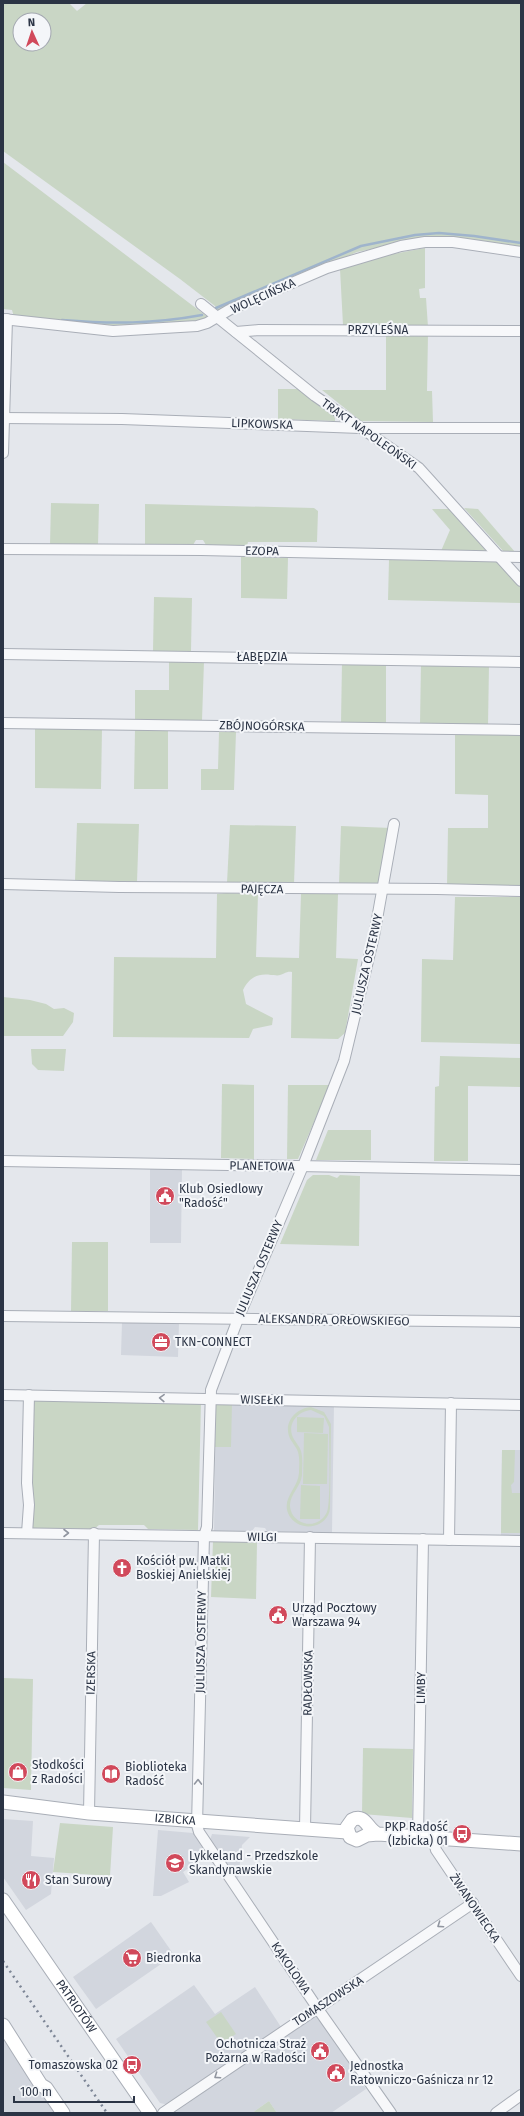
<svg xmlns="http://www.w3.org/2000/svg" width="524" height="2116" viewBox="0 0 524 2116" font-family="'Fira Sans',sans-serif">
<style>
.built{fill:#d2d6de}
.green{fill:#c9d6c5;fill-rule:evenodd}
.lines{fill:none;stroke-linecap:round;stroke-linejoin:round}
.stream{stroke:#9fb4cc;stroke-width:2.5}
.street-casing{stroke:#a9aeb7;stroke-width:12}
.secondary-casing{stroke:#a9aeb7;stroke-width:15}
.street{stroke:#f7f8fa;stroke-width:10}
.secondary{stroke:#fff;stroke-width:13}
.rail{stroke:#7d8696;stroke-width:2.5;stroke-dasharray:2 4;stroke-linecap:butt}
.oneway{stroke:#9196a0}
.labels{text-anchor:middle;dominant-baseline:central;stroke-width:4;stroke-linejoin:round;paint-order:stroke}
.street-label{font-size:12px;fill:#2b3445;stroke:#f4f6f9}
.poi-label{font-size:12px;fill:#2b3445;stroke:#f4f6f9;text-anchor:start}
</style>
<rect width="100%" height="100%" fill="#e4e7ec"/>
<g class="built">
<path d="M150 1168 182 1169 181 1243H150Z"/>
<path d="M122 1322 179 1323 178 1357 121 1355Z"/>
<path d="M216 1402 334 1404 332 1533 267 1531 265 1528 255 1527 252 1531H214Z"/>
<path d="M502 1450H521V1535H501Z"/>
<path d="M3 1819 33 1821 31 1856 54 1858 51 1894 26 1910 3 1877Z"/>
<path d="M158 1830 193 1833 208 1855 183 1872 189 1882 161 1896H153Z"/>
<path d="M212 1834 250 1837 242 1845 238 1879 210 1840Z"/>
<path d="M151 1922 174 1955 96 2009 73 1977Z"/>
<path d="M194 1985 215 2014 255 1987 281 2027 169 2105 160 2103 116 2039Z"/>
<path d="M313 2016 318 2017 366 2089 331 2113H277L269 2101 252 2113H174Z"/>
<path d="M3 2037 55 2113H3Z"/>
</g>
<g class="green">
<path d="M3 3H69L77 11 87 3H521V249L397 244 357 252 219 313 215 306 180 279 3 151ZM20 20H44V44H20Z"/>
<path d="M3 162 209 318 197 323 113 328 14 317 12 310 3 309Z"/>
<path d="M425 248V288L419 289 420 298H426L428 327 343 325 340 269 361 260Z"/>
<path d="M386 333 428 334 427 391H432L433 422 361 421 322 390H386Z"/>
<path d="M278 389H300L333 415 335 418V421L278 419Z"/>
<path d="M51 503 99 504 98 545H50Z"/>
<path d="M145 504 314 508 318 511 317 542H248L247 546 206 545 203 540H196L193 545 145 544Z"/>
<path d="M464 508 478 509 515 552H504Z"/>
<path d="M432 509H450L489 552 441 551 450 530Z"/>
<path d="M241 557 288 558 287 599 241 598Z"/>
<path d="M389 560 497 561 521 586V603L388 600Z"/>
<path d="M154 597 192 598 191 651H153Z"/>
<path d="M169 661H204L202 720H135V690H169Z"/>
<path d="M342 662 386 663V723H341Z"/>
<path d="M421 663 489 665 488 725 420 724Z"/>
<path d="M35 727 102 728 101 789 35 788Z"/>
<path d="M135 729H168V789H134Z"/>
<path d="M219 732H236L234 790H201V769H218Z"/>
<path d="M455 733 521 734V887L447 886 448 828H488V795L455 794Z"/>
<path d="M77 823 139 824 137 882 75 881Z"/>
<path d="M230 825 296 826 294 884 227 883Z"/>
<path d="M341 826 391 828 382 885 339 884Z"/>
<path d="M226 893 258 894 256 957 299 958 301 894H338L336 958 358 959 345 1033 338 1039 291 1038 292 972C286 971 285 974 280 975 278 976 273 975 271 975 257 973 249 978 243 990L246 1004 273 1018 272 1025 253 1029 249 1038 113 1037 114 957 216 958 217 894Z"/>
<path d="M455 897H521V1044L421 1042 422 959 453 960Z"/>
<path d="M3 997 30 1000 46 1004 54 1009 64 1008 74 1013 73 1022 63 1036H3Z"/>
<path d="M31 1049H66L64 1071 38 1070 32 1064Z"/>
<path d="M440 1056 521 1058V1087L468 1086V1161H434L435 1087 439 1086Z"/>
<path d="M222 1084 254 1085V1159L221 1158Z"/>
<path d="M288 1085H330L298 1159H287Z"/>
<path d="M328 1130H371V1160H316Z"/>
<path d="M313 1175H329L337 1178 340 1175 360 1176 359 1246 280 1244 307 1180Z"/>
<path d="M72 1242H108V1311H71Z"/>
<path d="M34 1400 201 1402 198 1530 148 1529 144 1525H99L94 1529 31 1528 34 1505 31 1492Z"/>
<path d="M216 1402 232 1403 231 1447H215Z"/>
<path d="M311 1407 324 1412 331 1424 330 1508C328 1530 296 1533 288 1513 282 1498 298 1488 299 1473 299 1467 300 1459 298 1452 296 1446 291 1442 289 1436 284 1421 297 1408 311 1407ZM311 1410 324 1416 329 1427C329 1442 331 1502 327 1512 323 1521 313 1526 304 1523 298 1521 293 1517 291 1511 286 1497 301 1488 302 1475 302 1467 303 1458 301 1451 299 1445 294 1441 292 1435 288 1422 299 1411 311 1410Z"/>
<path d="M297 1417 324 1418 323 1433 297 1432Z"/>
<path d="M304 1433 328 1434 327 1484H303Z"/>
<path d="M502 1450H515L514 1482 511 1485 512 1493H521V1533H501Z"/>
<path d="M301 1485 320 1486V1519H300Z"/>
<path d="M213 1541 257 1542 256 1599 211 1597Z"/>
<path d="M3 1678 33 1679 31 1790 3 1788Z"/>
<path d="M363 1748 413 1749 412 1818 362 1814Z"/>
<path d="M60 1823 113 1827 110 1876 53 1872Z"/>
<path d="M221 2012 236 2034 221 2043 206 2022Z"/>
<path d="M269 2101 277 2113H252Z"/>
</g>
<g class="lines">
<g class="stream">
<path d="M216 308 361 246 415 235 439 233 474 236 521 243"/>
<path d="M62 320C112 324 153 324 202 315"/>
</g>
<defs>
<g id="street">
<path d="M201 304 315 396 419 468 521 581"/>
<path d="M3 319 113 331 197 326 207 323 229 310 327 268 401 246 425 242H453L521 252"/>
<path d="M236 332 259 330 521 331"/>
<path d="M3 418 122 419 360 428H521"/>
<path d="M3 453 7 319"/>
<path d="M3 549 201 550 521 557"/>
<path d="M3 654 521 662"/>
<path d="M3 723 521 730"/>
<path d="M3 884 119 887 437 889 521 891"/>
<path d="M3 1161 521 1170"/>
<path d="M3 1316 521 1322"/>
<path d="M3 1395 521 1405"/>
<path d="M3 1533 521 1541"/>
<path d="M27 1533 29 1505 27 1483 29 1395"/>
<path d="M449 1540 451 1403"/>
<path d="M89 1813 94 1533"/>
<path d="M305 1829 310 1537"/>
<path d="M418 1837 423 1539"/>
<path d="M433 1838 436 1850 521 1976"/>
<path d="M163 2113 473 1903"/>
<path d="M391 2113 318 2009 199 1832 197 1825 204 1536 207 1527 211 1390 238 1319 303 1166 344 1061 374 936 394 824"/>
<path d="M496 2113 521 2095"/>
</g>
<g id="secondary">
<path id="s1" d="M3 1802 89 1813 347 1832"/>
<path d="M378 1834C367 1830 366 1813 352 1820L347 1827 350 1837 357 1840 367 1835 378 1834 521 1844"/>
<path id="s2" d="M3 1900 150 2113"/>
<path d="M3 2025 41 2085 46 2088 63 2113"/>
</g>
</defs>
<use href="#street" class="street-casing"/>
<use href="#secondary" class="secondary-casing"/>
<use href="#street" class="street"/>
<use href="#secondary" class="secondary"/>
<path class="rail" d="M3 1961 107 2113"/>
</g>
<defs><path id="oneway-chevron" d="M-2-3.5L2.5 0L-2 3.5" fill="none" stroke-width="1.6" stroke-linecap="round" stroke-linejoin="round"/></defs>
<g class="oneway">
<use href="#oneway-chevron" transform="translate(162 1398) rotate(-178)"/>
<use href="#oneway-chevron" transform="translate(66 1533)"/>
<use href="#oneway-chevron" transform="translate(198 1782) rotate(-89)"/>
<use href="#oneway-chevron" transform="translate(440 1925) rotate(146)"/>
<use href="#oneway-chevron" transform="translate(217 2076) rotate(146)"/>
</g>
<defs>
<symbol id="civic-disc" viewBox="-11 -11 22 22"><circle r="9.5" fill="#d1495b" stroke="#f4f6f9"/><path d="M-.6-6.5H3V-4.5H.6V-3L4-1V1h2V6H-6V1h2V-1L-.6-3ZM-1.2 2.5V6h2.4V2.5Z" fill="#fff"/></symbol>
<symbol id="office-disc" viewBox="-11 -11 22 22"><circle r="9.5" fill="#d1495b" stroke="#f4f6f9"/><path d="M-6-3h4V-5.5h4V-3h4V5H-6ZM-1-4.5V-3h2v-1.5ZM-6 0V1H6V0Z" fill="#fff"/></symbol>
<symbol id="church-disc" viewBox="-11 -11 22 22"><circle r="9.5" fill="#d1495b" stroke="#f4f6f9"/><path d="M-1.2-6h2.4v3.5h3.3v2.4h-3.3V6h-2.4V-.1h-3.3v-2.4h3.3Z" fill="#fff"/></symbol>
<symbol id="shop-disc" viewBox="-11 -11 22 22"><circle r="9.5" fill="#d1495b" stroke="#f4f6f9"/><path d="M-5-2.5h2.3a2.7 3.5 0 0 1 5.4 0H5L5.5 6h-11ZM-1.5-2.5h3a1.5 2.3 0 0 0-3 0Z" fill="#fff"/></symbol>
<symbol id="library-disc" viewBox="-11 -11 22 22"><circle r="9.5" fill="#d1495b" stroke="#f4f6f9"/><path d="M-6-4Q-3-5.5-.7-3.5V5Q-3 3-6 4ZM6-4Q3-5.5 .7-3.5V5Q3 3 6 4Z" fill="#fff"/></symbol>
<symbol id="bus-disc" viewBox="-11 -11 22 22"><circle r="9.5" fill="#d1495b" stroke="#f4f6f9"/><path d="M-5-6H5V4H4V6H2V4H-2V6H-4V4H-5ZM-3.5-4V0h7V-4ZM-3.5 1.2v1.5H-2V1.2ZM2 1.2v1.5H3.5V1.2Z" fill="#fff"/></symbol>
<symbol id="school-disc" viewBox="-11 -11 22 22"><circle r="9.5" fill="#d1495b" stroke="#f4f6f9"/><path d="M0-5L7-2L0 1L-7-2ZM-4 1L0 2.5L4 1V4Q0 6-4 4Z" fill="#fff"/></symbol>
<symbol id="restaurant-disc" viewBox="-11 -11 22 22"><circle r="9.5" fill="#d1495b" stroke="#f4f6f9"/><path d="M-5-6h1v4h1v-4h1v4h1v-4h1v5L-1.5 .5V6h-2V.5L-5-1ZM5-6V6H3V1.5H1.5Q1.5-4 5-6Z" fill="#fff"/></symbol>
<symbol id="supermarket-disc" viewBox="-11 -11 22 22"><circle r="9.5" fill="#d1495b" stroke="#f4f6f9"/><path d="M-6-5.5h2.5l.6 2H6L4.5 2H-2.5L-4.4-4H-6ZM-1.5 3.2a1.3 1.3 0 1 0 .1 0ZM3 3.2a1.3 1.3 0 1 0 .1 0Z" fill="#fff"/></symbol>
</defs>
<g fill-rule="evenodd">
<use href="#civic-disc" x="154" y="1185" width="22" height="22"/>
<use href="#office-disc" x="150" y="1331" width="22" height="22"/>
<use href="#church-disc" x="111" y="1557" width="22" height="22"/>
<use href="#civic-disc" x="267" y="1604" width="22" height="22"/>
<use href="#shop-disc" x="7" y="1761" width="22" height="22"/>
<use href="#library-disc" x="100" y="1763" width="22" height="22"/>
<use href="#bus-disc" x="451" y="1823" width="22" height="22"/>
<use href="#school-disc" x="164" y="1852" width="22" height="22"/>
<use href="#restaurant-disc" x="20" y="1869" width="22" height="22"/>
<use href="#supermarket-disc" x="121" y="1947" width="22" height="22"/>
<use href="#civic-disc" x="309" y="2040" width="22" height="22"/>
<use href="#bus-disc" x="121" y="2054" width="22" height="22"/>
<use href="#civic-disc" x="325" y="2062" width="22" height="22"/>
</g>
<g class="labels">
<g class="street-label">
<text transform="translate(263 296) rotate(-24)">WOLĘCIŃSKA</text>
<text x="378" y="330">PRZYLEŚNA</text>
<text transform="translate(262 424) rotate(2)">LIPKOWSKA</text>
<text transform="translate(369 434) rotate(35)">TRAKT NAPOLEOŃSKI</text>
<text transform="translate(262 551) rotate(1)">EZOPA</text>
<text x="262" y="657">ŁABĘDZIA</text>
<text transform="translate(262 726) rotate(1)">ZBÓJNOGÓRSKA</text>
<text transform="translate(262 889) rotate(1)">PAJĘCZA</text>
<text transform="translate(367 964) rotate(-77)">JULIUSZA OSTERWY</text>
<text transform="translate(262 1166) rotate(1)">PLANETOWA</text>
<text transform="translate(259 1268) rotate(-67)">JULIUSZA OSTERWY</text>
<text transform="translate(334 1320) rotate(1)">ALEKSANDRA ORŁOWSKIEGO</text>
<text transform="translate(262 1400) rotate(1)">WISEŁKI</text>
<text transform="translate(262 1537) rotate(1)">WILGI</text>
<text transform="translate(201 1642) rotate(-89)">JULIUSZA OSTERWY</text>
<text transform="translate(91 1673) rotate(-89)">IZERSKA</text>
<text transform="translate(308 1683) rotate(-89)">RADŁOWSKA</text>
<text transform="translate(421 1688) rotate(-89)">LIMBY</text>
<text stroke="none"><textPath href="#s1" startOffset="173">IZBICKA</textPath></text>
<text transform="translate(475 1908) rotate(56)">ŻWANOWIECKA</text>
<text transform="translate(291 1968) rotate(56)">KĄKOLOWA</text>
<text transform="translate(328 2001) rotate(-33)">TOMASZOWSKA</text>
<text stroke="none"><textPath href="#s2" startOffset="129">PATRIOTÓW</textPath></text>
</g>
<g class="poi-label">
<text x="179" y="1189">Klub Osiedlowy<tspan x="179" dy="14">"Radość"</tspan></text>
<text x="175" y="1342">TKN-CONNECT</text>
<text x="136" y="1561">Kościół pw. Matki<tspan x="136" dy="14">Boskiej Anielskiej</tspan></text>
<text x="292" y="1608">Urząd Pocztowy<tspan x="292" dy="14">Warszawa 94</tspan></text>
<text x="32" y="1765">Słodkości<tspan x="32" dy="14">z Radości</tspan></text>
<text x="125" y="1767">Bioblioteka<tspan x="125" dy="14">Radość</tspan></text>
<text x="448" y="1827" text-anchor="end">PKP Radość<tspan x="448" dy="14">(Izbicka) 01</tspan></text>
<text x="189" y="1856">Lykkeland - Przedszkole<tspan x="189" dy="14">Skandynawskie</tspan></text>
<text x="45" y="1880">Stan Surowy</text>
<text x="146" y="1958">Biedronka</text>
<text x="306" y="2044" text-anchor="end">Ochotnicza Straż<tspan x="306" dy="14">Pożarna w Radości</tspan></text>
<text x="118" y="2065" text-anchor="end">Tomaszowska 02</text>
<text x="350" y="2066">Jednostka<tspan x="350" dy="14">Ratowniczo-Gaśnicza nr 12</tspan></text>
</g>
</g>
<rect width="524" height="2116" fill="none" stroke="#2b3445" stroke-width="8"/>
<g transform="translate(32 32) rotate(357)"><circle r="19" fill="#f4f6f9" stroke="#a4a8b1"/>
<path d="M0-3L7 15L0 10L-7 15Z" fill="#d1495b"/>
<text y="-6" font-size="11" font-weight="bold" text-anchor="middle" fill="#2b3445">N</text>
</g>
<path d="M14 2096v6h120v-6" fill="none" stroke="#2b3445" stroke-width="2"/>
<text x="20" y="2096" font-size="12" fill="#2b3445" stroke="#f4f6f9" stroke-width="3" paint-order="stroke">100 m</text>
</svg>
